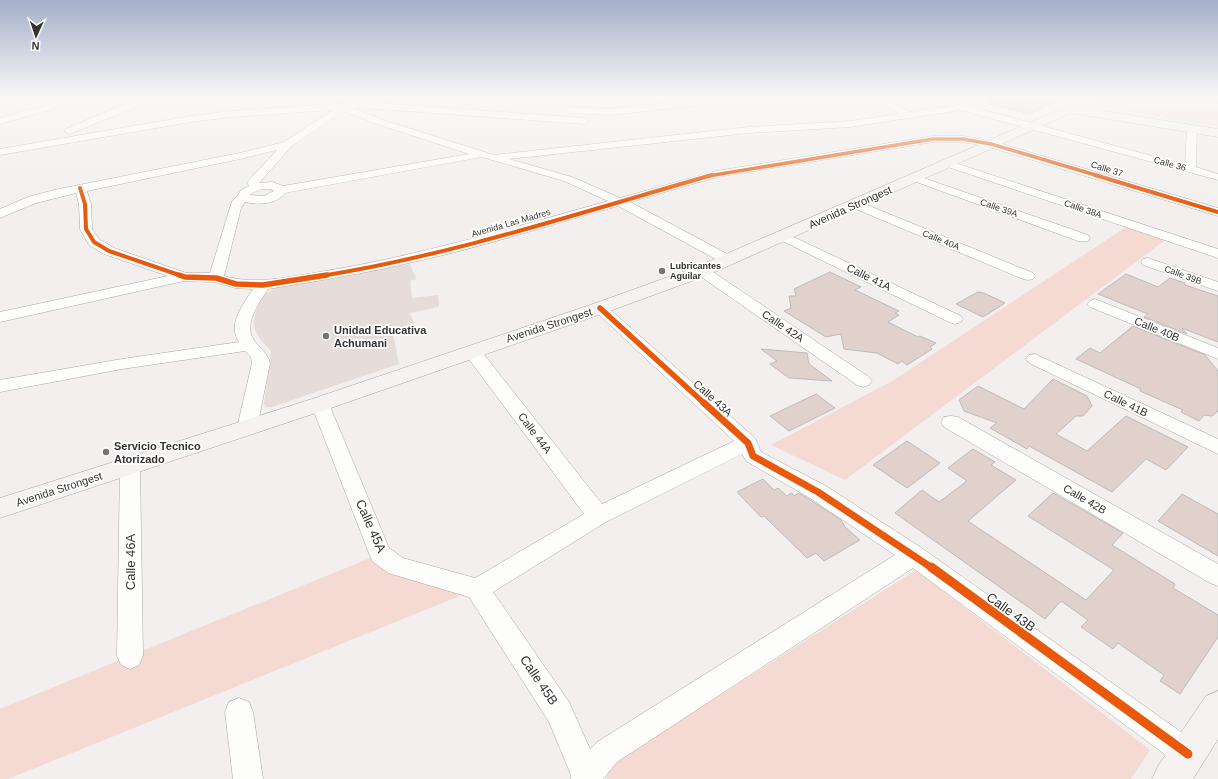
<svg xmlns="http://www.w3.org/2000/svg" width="1218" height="779" viewBox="0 0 1218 779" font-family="Arial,sans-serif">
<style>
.built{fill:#e6dddb}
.green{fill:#f4dad3}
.building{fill:#e1d1cc;stroke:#bdbbba}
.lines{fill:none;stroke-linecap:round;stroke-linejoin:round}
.street-casing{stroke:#a9a8a7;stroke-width:1}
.secondary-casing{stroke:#a9a8a7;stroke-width:1}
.street{fill:#fdfdfc;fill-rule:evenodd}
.secondary{fill:#f5f2f1;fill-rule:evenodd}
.cycleway-far4-casing{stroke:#fff;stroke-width:5}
.cycleway-far3-casing{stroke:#fff;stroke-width:6}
.cycleway-far2-casing{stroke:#fff;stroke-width:8}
.cycleway-far1-casing{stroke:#fff;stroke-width:10}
.cycleway-casing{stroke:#fff;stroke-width:12}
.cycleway-far4{stroke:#e8590c;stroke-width:3.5}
.cycleway-far3{stroke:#e8590c;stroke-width:4}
.cycleway-far2{stroke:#e8590c;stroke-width:5.5}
.cycleway-far1{stroke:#e8590c;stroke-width:7}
.cycleway{stroke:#e8590c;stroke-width:9}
.poi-dot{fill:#767574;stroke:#fff;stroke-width:1.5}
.labels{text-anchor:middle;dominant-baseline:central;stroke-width:3.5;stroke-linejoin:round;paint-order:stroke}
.far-street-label{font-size:9px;fill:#343332;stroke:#fff}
.far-poi-label{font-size:9px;font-weight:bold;fill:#343332;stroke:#fff;text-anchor:start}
.street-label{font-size:11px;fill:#343332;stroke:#fff}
.poi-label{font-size:11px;font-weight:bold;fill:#343332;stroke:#fff;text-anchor:start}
.near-street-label{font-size:13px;fill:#343332;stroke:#fff}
</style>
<rect width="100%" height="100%" fill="#f2efee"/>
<path class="built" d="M410 264 416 279 410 281 412 298 438 295 439 307 410 313 415 327 393 333 399 364 272 407H266L264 404 271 351 260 339 255 330 254 321 256 311 264 294 276 288Z"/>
<g class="green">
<path d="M1094 98H1218V127L1094 106Z"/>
<path d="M1129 225 1168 238 845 480 771 445 894 380Z"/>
<path d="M380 554 477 589 8 779H0V709Z"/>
<path d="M916 570 1150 750 1131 779H607V767Z"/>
</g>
<g class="building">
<path d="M990 98H1060L1030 114 989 104Z"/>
<path d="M830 272 861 287 855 290 899 311 895 313 899 315 888 322 918 337 920 336 936 343 930 347 932 349 907 365 902 361 898 364 877 353 844 349 841 334 826 337 784 311 791 308 789 296H796L794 289Z"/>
<path d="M1126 274 1158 287 1170 278 1185 283V285L1218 296V342L1182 328 1187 334 1144 317 1148 314 1098 294Z"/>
<path d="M978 292 984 293 1005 303 983 317 956 304Z"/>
<path d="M1133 326 1205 355 1218 371V411L1212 416 1204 415 1199 421 1181 412 1183 410 1140 391 1141 389 1076 359 1090 348 1100 353Z"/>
<path d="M761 349 807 353 809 364 832 381 789 378 770 364 777 361Z"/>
<path d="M1053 379 1087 396 1092 406 1083 416H1076L1056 434 1087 451 1126 416 1188 447 1166 470 1146 459 1112 492 1029 446 1027 449 990 428 997 423 964 411 959 400 978 386 1024 409Z"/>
<path d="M816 394 835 408 789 431 770 416Z"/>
<path d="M907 441 940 463 907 488 873 465Z"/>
<path d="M973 449 995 462 991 465 1016 480 968 521 1086 600 1114 570 1028 516 1053 493 1123 533 1112 545 1175 584 1173 588 1218 615V637L1180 694 1160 681 1164 675 1118 643 1113 649 1081 627 1088 620 1061 601 1045 619 895 513 922 490 939 502 967 481 948 468Z"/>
<path d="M763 479 774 490 778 488 787 496 792 493 794 496 799 493 807 498 841 520 845 527 860 540 824 561 816 553 807 558 764 516 761 517 737 492Z"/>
<path d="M1182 494 1218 514V556L1158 521Z"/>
</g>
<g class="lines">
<defs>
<g id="street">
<path d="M59 98H70L49 110 0 124V118L43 106Z"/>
<path d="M139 98H183L179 101 138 106 72 133 69 134 64 131 66 129Z"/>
<path d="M474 98H512L508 101 459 105 455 102 459 99Z"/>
<path d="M699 98H712L693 106 610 115 569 113 564 110 569 107 610 109 692 100Z"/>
<path d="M870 98H881L910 112 959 105 972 98H983L969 106 1185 165 1187 129 1192 126 1197 129 1196 167 1218 174V180L961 110 915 117 911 119 908 118 850 127 749 133 509 159 572 177 620 198 716 171 933 136H963L995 142 1218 208V216L989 147 963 142H933L717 177 630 202 733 257 735 260 733 263 728 264 723 263 618 206C549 225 479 248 409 263 362 274 315 281 268 289 259 303 241 326 256 343 262 350 267 353 270 363L257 428 254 433 247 435 240 433 237 428 252 363 251 357 245 351 122 369 0 392V380L122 359 239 342C227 324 243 305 253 289L236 288 215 282 184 281 0 322V312L168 276 104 254 89 245 80 229 79 204 76 193 36 203 0 218V209L28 197 54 190 240 153 284 142 333 110 231 117 191 122 0 155V149L191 116 231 111 365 102 584 118 589 121 584 124 365 108H353L383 120 494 155 749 127 850 121 899 114ZM343 111 377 124 469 154 283 186 273 182 259 183 292 146ZM277 150 249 180 247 182 249 186 241 190 238 195 232 201 210 273H186L114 248 99 239 92 229 91 204 87 191 240 159ZM482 157 564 181 608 201C512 228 418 256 320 272 288 277 256 285 224 276L241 208 245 202C258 205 276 205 285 193ZM262 189H271L274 191 264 196 250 195 252 193Z"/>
<path d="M949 161 1218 249V258L945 166 944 164Z"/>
<path d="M915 175 1088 235 1090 238 1088 241H1078L911 180 909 178 911 176Z"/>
<path d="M855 200 1033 273 1035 276 1033 279 1028 280 1023 279 851 207 849 204 851 201Z"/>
<path d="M783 232 961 316 963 319 961 322 955 324 949 322 778 239 776 236 778 233Z"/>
<path d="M1148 258 1218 282V291L1143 265 1141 262 1143 259Z"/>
<path d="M702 267 707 268 869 377 872 381 869 385 863 387 857 385 697 274 695 271 697 268Z"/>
<path d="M1095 299 1218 348V359L1090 307 1087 304 1090 301Z"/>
<path d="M600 303 605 305 755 438 761 452 826 486 923 549 1198 744 1203 754 1198 764 1188 769 1178 764 913 568 617 762 603 779H571V775L549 722 469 597 388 573 372 561 311 404 313 400 320 398 327 400 329 404 389 548 403 558 475 578 584 514 466 355 464 351 466 347 472 346 478 347 602 504 734 441 595 311 592 308 595 305ZM742 454 746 461 810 498 895 555 597 742 590 749 569 702 493 592 606 522Z"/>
<path d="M1035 354 1218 439V454L1029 363 1026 359 1029 355Z"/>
<path d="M951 416 958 417 1218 564V586L1210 583 944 427 941 422 944 417Z"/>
<path d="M130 460 137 462 140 467 143 656 139 665 130 669 121 665 117 656 120 467 123 462Z"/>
<path d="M239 698 249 702 253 712 263 779H233L225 712 229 702Z"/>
</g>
<g id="secondary">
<path d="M1072 98H1082L1079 107 1218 129V137L1071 113 708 275 607 312 328 409 0 518V498L312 399 593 304 696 267 1066 107 1070 104Z"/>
<path d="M1218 691V739L1193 779H1152L1158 766 1206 696Z"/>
</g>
</defs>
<use href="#street" class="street-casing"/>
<use href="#secondary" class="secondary-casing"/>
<use href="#street" class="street"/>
<use href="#secondary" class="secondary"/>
<defs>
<path id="cycleway-far4" d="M708 176 933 139H963L991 144 1099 176"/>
<g id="cycleway-far3">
<path d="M1095 175 1218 212"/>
<path d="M80 188 85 204 86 229 94 242 109 251 182 276"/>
<path d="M321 276C453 255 582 212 712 175"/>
</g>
<g id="cycleway-far2">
<path d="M179 275 185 277 216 278 236 284 263 285 327 275"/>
<path d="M600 308 705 404"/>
</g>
<path id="cycleway-far1" d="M704 403 748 443 753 456 818 492 932 568"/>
<path id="cycleway" d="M931 567 1188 754"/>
</defs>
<use href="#cycleway-far4" class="cycleway-far4-casing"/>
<use href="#cycleway-far3" class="cycleway-far3-casing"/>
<use href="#cycleway-far2" class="cycleway-far2-casing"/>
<use href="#cycleway-far1" class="cycleway-far1-casing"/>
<use href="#cycleway" class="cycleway-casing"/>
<use href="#cycleway-far4" class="cycleway-far4"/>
<use href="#cycleway-far3" class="cycleway-far3"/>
<use href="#cycleway-far2" class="cycleway-far2"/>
<use href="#cycleway-far1" class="cycleway-far1"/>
<use href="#cycleway" class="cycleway"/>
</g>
<linearGradient id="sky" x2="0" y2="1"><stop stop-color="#a4afc9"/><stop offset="0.47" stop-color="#f9f8f7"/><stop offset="1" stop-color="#f9f8f7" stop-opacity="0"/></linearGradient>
<rect width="1218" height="207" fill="url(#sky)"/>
<g class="poi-dot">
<circle cx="662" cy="271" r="4"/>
<circle cx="326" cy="336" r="4"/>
<circle cx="106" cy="452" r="4"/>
</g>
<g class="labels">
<g class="far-street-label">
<text transform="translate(1170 164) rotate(15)">Calle 36</text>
<text transform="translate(1107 169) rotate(17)">Calle 37</text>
<text transform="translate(999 208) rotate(19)">Calle 39A</text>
<text transform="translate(1083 209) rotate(19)">Calle 38A</text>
<text transform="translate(511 223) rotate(-16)">Avenida Las Madres</text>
<text transform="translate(941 240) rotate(22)">Calle 40A</text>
<text transform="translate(1183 275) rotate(20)">Calle 39B</text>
</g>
<g class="far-poi-label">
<text x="670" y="266">Lubricantes<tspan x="670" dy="10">Aguilar</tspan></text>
</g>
<g class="street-label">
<text transform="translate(850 207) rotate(-24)">Avenida Strongest</text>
<text transform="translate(869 277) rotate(26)">Calle 41A</text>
<text transform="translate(549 325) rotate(-18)">Avenida Strongest</text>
<text transform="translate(783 326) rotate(34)">Calle 42A</text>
<text transform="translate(1157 329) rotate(22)">Calle 40B</text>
<text transform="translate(713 398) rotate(42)">Calle 43A</text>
<text transform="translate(1126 403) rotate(26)">Calle 41B</text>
<text transform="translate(535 433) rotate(53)">Calle 44A</text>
<text transform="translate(59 489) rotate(-18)">Avenida Strongest</text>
<text transform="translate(1085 499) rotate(30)">Calle 42B</text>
</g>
<g class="poi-label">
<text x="334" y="330">Unidad Educativa<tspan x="334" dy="13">Achumani</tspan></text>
<text x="114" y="446">Servicio Tecnico<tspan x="114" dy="13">Atorizado</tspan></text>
</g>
<g class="near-street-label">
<text transform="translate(371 526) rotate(66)">Calle 45A</text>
<text transform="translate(130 562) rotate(-90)">Calle 46A</text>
<text transform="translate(1011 612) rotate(36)">Calle 43B</text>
<text transform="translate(539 680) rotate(56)">Calle 45B</text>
</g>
</g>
<g transform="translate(36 36) rotate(183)" stroke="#ffffff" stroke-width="3" paint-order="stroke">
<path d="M0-3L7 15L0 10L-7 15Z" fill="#343332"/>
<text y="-6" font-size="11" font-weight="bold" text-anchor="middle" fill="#343332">N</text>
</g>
</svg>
